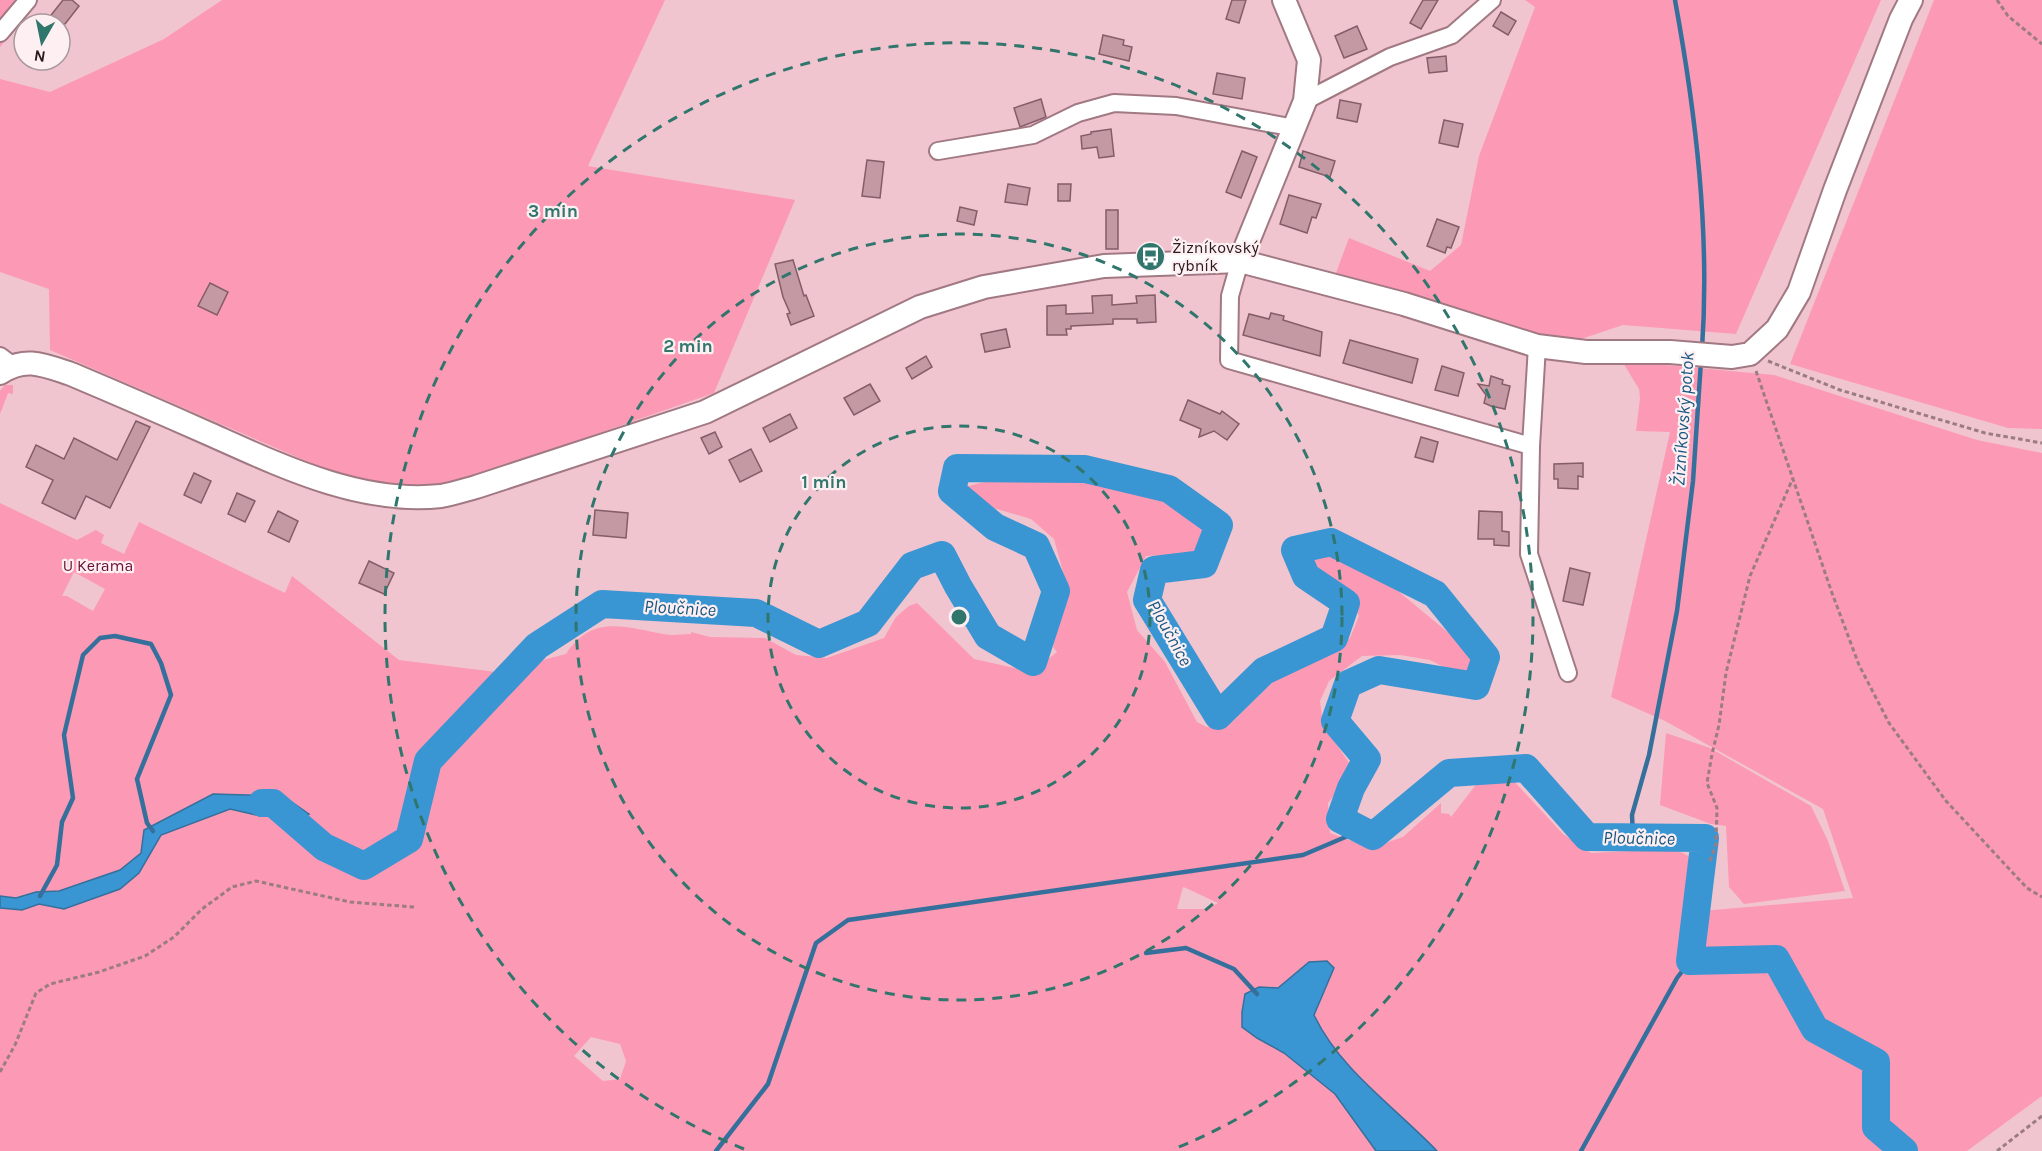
<svg xmlns="http://www.w3.org/2000/svg" width="2042" height="1151" viewBox="0 0 2042 1151" font-family="Karla,sans-serif">
<style>
.green{fill:#fc99b4;fill-rule:evenodd}
.water{fill:#3a95d3;stroke:#35709c;stroke-width:1.5}
.lines{fill:none;stroke-linecap:round;stroke-linejoin:round}
.stream{stroke:#35709c;stroke-width:4.5}
.river{stroke:#3a95d3;stroke-width:28}
.building{fill:#c499a4;stroke:#835d67;stroke-width:1.5}
.street-casing{stroke:#a17983;stroke-width:20}
.secondary-casing{stroke:#a17983;stroke-width:26}
.path{stroke:#9c7c83;stroke-width:3;stroke-dasharray:4.5 3;stroke-linecap:butt}
.street{stroke:#fff;stroke-width:16}
.secondary{stroke:#fff;stroke-width:22}
.ring{fill:none;stroke:#30766c;stroke-width:3;stroke-dasharray:10 8}
.labels{text-anchor:middle;dominant-baseline:central;stroke-width:4.5;stroke-linejoin:round;paint-order:stroke}
.poi-label{font-size:16px;fill:#29191d;stroke:#fdeff2;text-anchor:start}
.park-label{font-size:16px;fill:#690f34;stroke:#fdeff2}
.water-label{font-size:18px;font-style:italic;fill:#165781;stroke:#fdeff2}
.centre{fill:#30766c;stroke:#fdeff2;stroke-width:3}
.ring-label{font-size:18px;text-anchor:middle;font-weight:bold;fill:#30766c;stroke:#fdeff2;stroke-width:4.5;stroke-linejoin:round;paint-order:stroke}
</style>
<rect width="100%" height="100%" fill="#f1c5cf"/>
<g class="green">
<path d="M0 0H37L0 47Z"/>
<path d="M222 0H665L588 166 795 200 714 393 453 484 385 485 327 470 50 350 49 289 0 272V79L50 92 164 39Z"/>
<path d="M1525 0H1881L1736 334 1623 325 1560 346 1333 281 1349 238 1430 271 1461 245 1479 156 1535 7Z"/>
<path d="M1934 0H2042V429L2008 428 1790 364Z"/>
<path d="M1622 361 1774 375 1977 440 2042 453V1096L1967 1151H1437C1395 1107 1341 1070 1313 1015L1334 968 1326 961 1309 962 1278 988 1259 987 1245 994 1257 1038 1284 1053 1335 1094 1376 1151H0V503L77 540 96 530 104 535 101 543 124 554 139 522 285 593 292 576 399 660 496 672 566 654C592 614 625 627 663 634 672 636 682 634 691 634V632L710 637 765 638 796 655 827 658 884 638 896 617 909 606 917 603 974 659 1032 672 1057 652 1053 647 1067 586 1054 539 1031 519 990 507 965 487 999 478 1140 484 1214 535 1212 543 1189 554 1146 556 1127 592 1137 630 1165 662 1197 722 1207 727 1231 723 1291 664 1339 649 1350 638 1359 616 1350 595 1307 563 1314 553 1369 567 1468 649 1475 674 1469 680 1430 660 1400 655 1362 656 1329 681 1320 701 1323 725 1354 770 1328 803 1330 833 1371 848 1403 837 1441 803V813L1449 814 1451 817 1478 782 1509 776 1563 834 1591 853 1675 849 1694 859 1696 904 1690 912 1853 898 1823 809 1665 721 1611 697 1670 432 1636 431 1640 398 1639 389ZM74 572 105 589 93 611 67 596H62ZM1183 887 1186 888 1218 903 1206 909H1177ZM591 1037 620 1044 626 1061 620 1079 603 1081 574 1056Z"/>
<path d="M5 385H13V394L8 393 0 414V391Z"/>
<path d="M1666 733 1710 748 1811 806 1828 841 1845 891 1744 904 1729 887 1726 826 1711 824 1660 805Z"/>
</g>
<g class="water">
<path d="M213 794 283 796 309 814 289 823 269 813 260 816 230 809 161 835 139 873 120 889 64 909 39 904 22 910 0 908V896L16 898 36 892 59 891 120 870 141 853 144 830Z"/>
<path d="M1327 961 1334 968 1314 1015C1340 1070 1395 1107 1437 1151H1376L1335 1094 1284 1053 1257 1038 1242 1027V1012L1245 994 1259 987 1278 988 1309 962Z"/>
</g>
<g class="lines">
<g class="stream">
<path d="M1675 0C1696 115 1710 233 1702 349"/>
<path d="M1633 836 1632 815 1649 755 1677 611 1693 481 1701 361"/>
<path d="M40 896 57 865 62 822 73 798 64 735 83 655 100 638 115 636 151 644 161 663 171 695 137 779 147 823 153 831"/>
<path d="M1146 953 1186 948 1234 969 1257 994"/>
<path d="M716 1151 768 1084 816 943 848 920 1303 855 1362 830"/>
<path d="M1581 1151 1677 978 1690 961"/>
</g>
<path class="river" d="M262 803H273L324 847 364 866 409 839 428 761 537 646 602 604 756 613 819 644 868 623 912 566 942 555 958 586 988 636 1033 662 1056 591 1036 546 995 527 952 491 957 468 1085 469 1169 489 1219 525 1204 564 1154 570 1147 600 1218 716 1264 671 1334 638 1346 603 1306 576 1295 550 1331 542 1435 594 1486 657 1476 686 1379 670 1348 684 1335 721 1367 759 1351 788 1340 819 1373 836 1449 773 1526 768 1587 837 1705 838 1690 961 1776 959 1815 1029 1876 1062V1127L1904 1151"/>
</g>
<g class="building">
<path d="M63 0H72L79 6 65 24H44Z"/>
<path d="M1232 0H1246L1239 23 1226 19Z"/>
<path d="M1423 0H1438L1421 29 1410 23Z"/>
<path d="M1501 12 1516 21 1508 35 1493 26Z"/>
<path d="M1357 26 1367 49 1344 58 1335 36Z"/>
<path d="M1103 35 1124 40 1123 45 1132 47 1129 61 1099 54Z"/>
<path d="M1446 56 1447 71 1429 73 1427 58Z"/>
<path d="M1217 73 1245 78 1242 99 1213 94Z"/>
<path d="M1041 99 1046 117 1020 127 1014 108Z"/>
<path d="M1340 100 1361 104 1357 122 1337 118Z"/>
<path d="M1444 120 1463 124 1458 147 1439 143Z"/>
<path d="M1111 129 1114 156 1099 158 1097 147 1082 149 1081 136 1091 134V132Z"/>
<path d="M1242 151 1257 157 1241 198 1226 192Z"/>
<path d="M1303 151 1335 161 1330 177 1299 167Z"/>
<path d="M867 160 884 162 880 198 862 196Z"/>
<path d="M1008 184 1030 188 1027 205 1005 202Z"/>
<path d="M1058 184H1071L1070 201H1058Z"/>
<path d="M1289 195 1321 204 1316 218 1312 217 1307 233 1280 224Z"/>
<path d="M960 207 977 211 974 225 957 221Z"/>
<rect x="1106" y="210" width="12" height="39"/>
<path d="M1437 219 1459 227 1451 248 1447 247 1445 253 1427 246Z"/>
<path d="M793 260 804 296 806 295 814 316 791 325 787 314 790 313 783 297 775 264Z"/>
<path d="M210 283 228 292 217 315 198 306Z"/>
<path d="M1112 295V305L1137 303 1136 296 1155 295 1156 322 1137 323V319H1113V324L1071 326V329H1066L1067 335H1047V306L1066 305V314L1093 313 1092 296Z"/>
<path d="M1271 313 1284 316 1283 320 1322 332 1320 356 1243 335 1249 314 1269 319Z"/>
<path d="M1006 329 1010 347 985 352 981 334Z"/>
<path d="M1350 340 1418 359 1412 383 1343 363Z"/>
<path d="M926 356 932 367 912 379 906 368Z"/>
<path d="M1442 366 1464 373 1458 396 1435 390Z"/>
<path d="M1491 376 1503 380 1502 384 1510 386 1505 409 1491 406 1484 403 1486 395 1478 384 1489 386Z"/>
<path d="M870 384 880 401 854 415 844 398Z"/>
<path d="M1188 400 1220 414 1222 411 1239 424 1227 440 1214 431 1199 437 1201 429 1180 420Z"/>
<path d="M790 414 797 428 770 442 763 428Z"/>
<path d="M136 421 150 427 110 508 86 496 75 519 42 503 53 480 26 467 36 445 64 459 74 438 117 460Z"/>
<path d="M715 432 722 447 709 454 701 438Z"/>
<path d="M1421 437 1438 442 1433 462 1415 457Z"/>
<path d="M751 449 762 471 740 482 729 460Z"/>
<path d="M1583 463V477L1578 476V489L1558 488V479H1554V464Z"/>
<path d="M194 473 211 481 201 503 184 495Z"/>
<path d="M237 493 255 501 245 522 228 514Z"/>
<path d="M595 510 628 513 626 538 593 535Z"/>
<path d="M278 511 298 521 289 542 268 532Z"/>
<path d="M1479 511 1502 512V531L1509 532V546L1494 545V539H1478Z"/>
<path d="M369 561 394 573 384 594 359 583Z"/>
<path d="M1570 568 1590 573 1583 605 1563 601Z"/>
</g>
<g class="lines">
<defs>
<g id="street">
<path d="M0 33 28 0"/>
<path d="M1305 101 1390 57 1452 35 1492 0"/>
<path d="M938 151 1033 135 1078 113 1114 103 1176 106 1295 128"/>
<path d="M1240 261 1230 296 1229 360 1531 446"/>
<path d="M1537 346 1531 446 1529 554 1568 673"/>
<path d="M0 356 12 365"/>
</g>
<g id="secondary">
<path d="M1240 261 1404 304 1537 346 1586 352H1670L1732 357 1750 354 1777 329 1799 292 1835 190 1901 19 1911 0"/>
<path d="M0 373C25 356 44 365 71 374 116 393 160 412 205 432 277 464 359 505 441 496 452 494 465 490 476 487L705 412 920 307 984 287 1104 266 1240 261 1305 101 1309 60 1284 0"/>
</g>
</defs>
<use href="#street" class="street-casing"/>
<use href="#secondary" class="secondary-casing"/>
<g class="path">
<path d="M1997 0 2008 16 2042 44"/>
<path d="M1768 361 1840 390 1985 433 2042 443"/>
<path d="M1756 371 1832 593 1859 665 1889 723 1946 801 2027 888 2042 897"/>
<path d="M1710 861 1716 844 1717 808 1707 783 1712 754 1719 725 1726 673 1750 576 1793 478"/>
<path d="M0 1072 15 1045 36 993 50 984 99 972 145 956 174 937 202 909 232 887 256 881 350 902 414 907"/>
<path d="M1997 1151 2042 1116"/>
</g>
<use href="#street" class="street"/>
<use href="#secondary" class="secondary"/>
</g>
<g class="ring">
<circle cx="959" cy="617" r="191"/>
<circle cx="959" cy="617" r="383"/>
<path d="M744 1149A574 574 0 1 1 1174 1149"/>
</g>
<defs>
<symbol id="bus-disc" viewBox="-11 -11 22 22"><circle r="9.5" fill="#30766c" stroke="#fdeff2"/><path d="M-5-6H5V4H4V6H2V4H-2V6H-4V4H-5ZM-3.5-4V0h7V-4ZM-3.5 1.2v1.5H-2V1.2ZM2 1.2v1.5H3.5V1.2Z" fill="#fff"/></symbol>
</defs>
<g fill-rule="evenodd">
<use href="#bus-disc" x="1134" y="240" width="33" height="33"/>
</g>
<g class="labels">
<g class="poi-label">
<text x="1172" y="247">Žizníkovský<tspan x="1172" dy="18">rybník</tspan></text>
</g>
<g class="park-label">
<text x="98" y="565">U Kerama</text>
</g>
<g class="water-label">
<text transform="translate(1683 419) rotate(-86)">Žizníkovský potok</text>
<text transform="translate(680 608) rotate(3)">Ploučnice</text>
<text transform="translate(1170 633) rotate(61)">Ploučnice</text>
<text transform="translate(1639 838) rotate(1)">Ploučnice</text>
</g>
</g>
<circle cx="959" cy="617" r="9" class="centre"/>
<g class="ring-label">
<text x="553" y="217">3 min</text>
<text x="688" y="352">2 min</text>
<text x="824" y="488">1 min</text>
</g>
<g transform="translate(42 42) rotate(189)"><circle r="28" fill="#fdeff2" stroke="#a8999d" stroke-width="1.5"/>
<path d="M0-4.5L10 22L0 15L-10 22Z" fill="#30766c"/>
<text y="-9" font-size="16" font-weight="bold" text-anchor="middle" fill="#29191d">N</text>
</g>
</svg>
